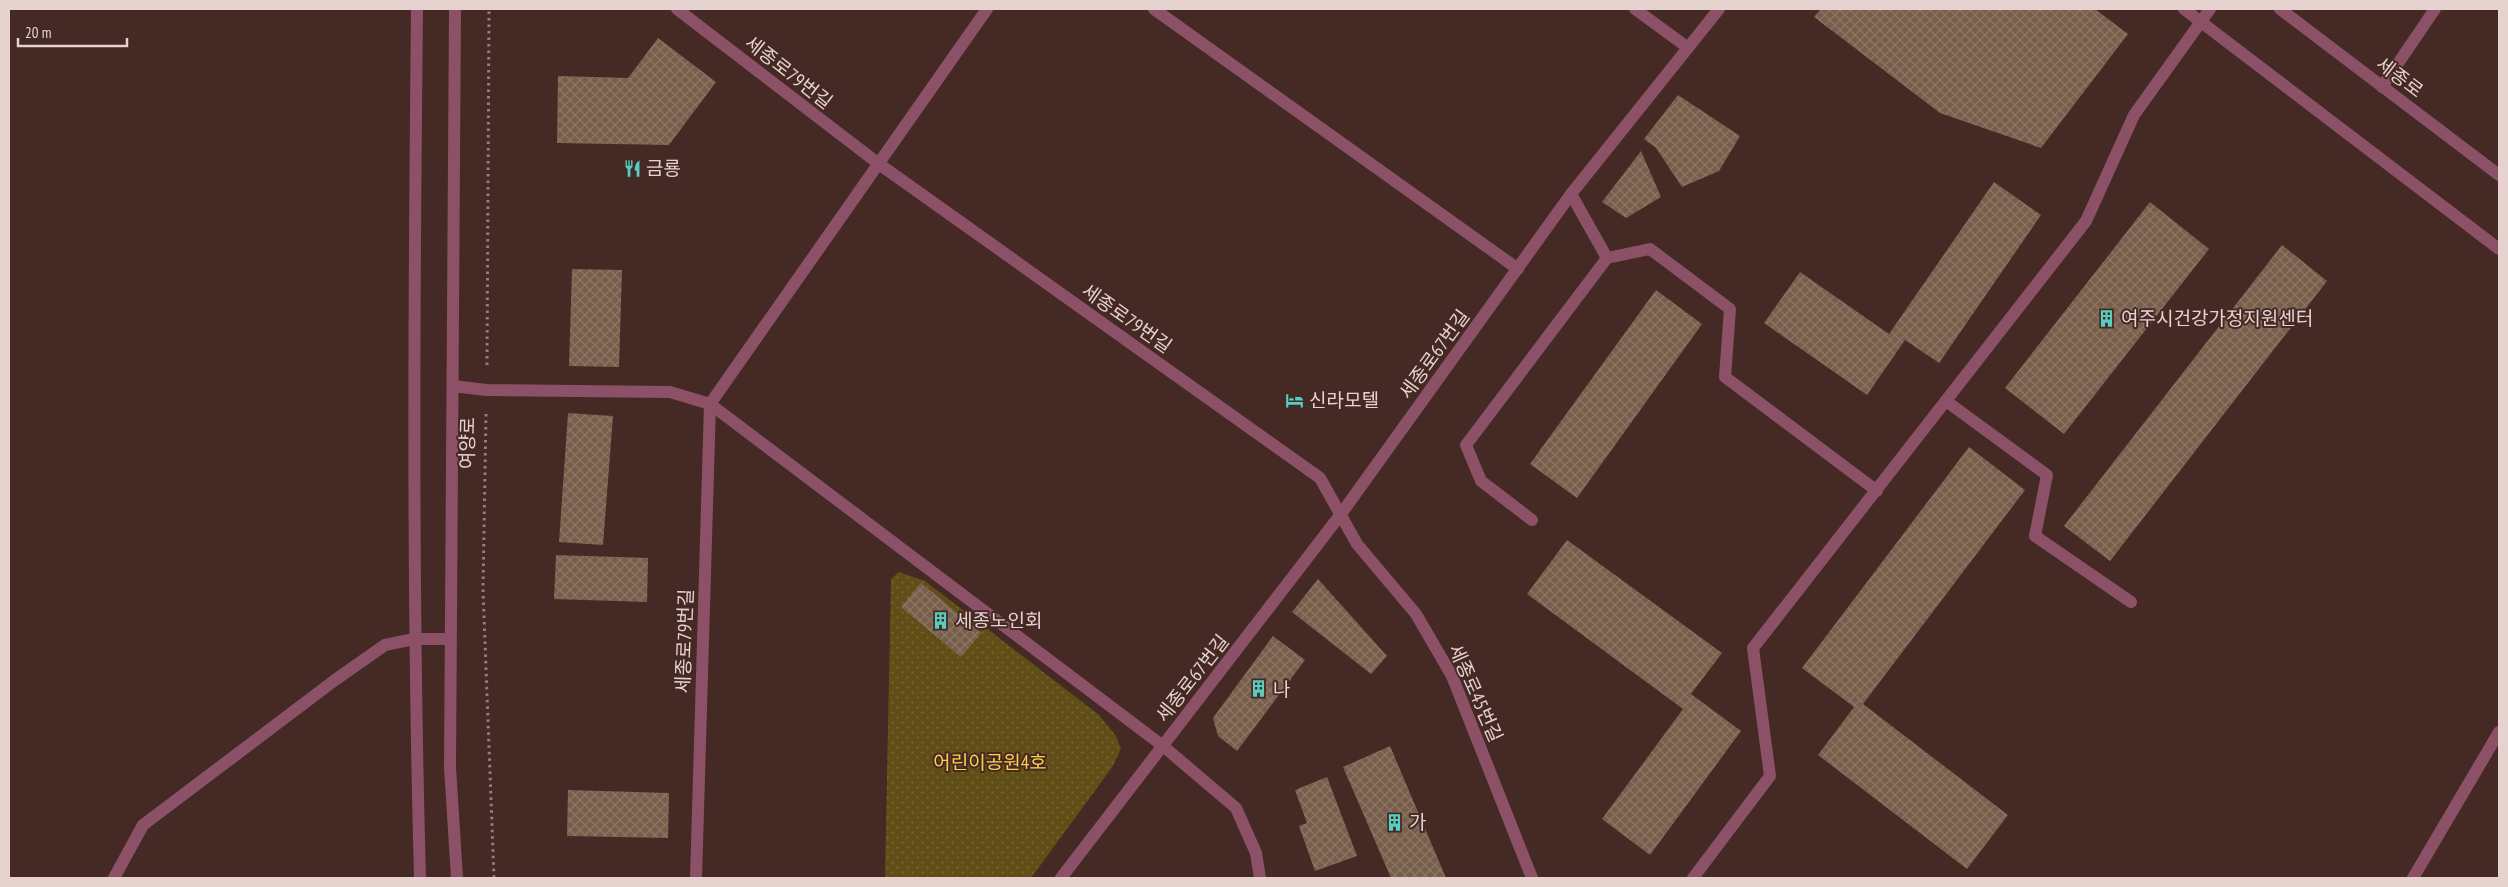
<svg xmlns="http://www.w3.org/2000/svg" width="2508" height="887" viewBox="0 0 2508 887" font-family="'PT Sans Narrow','Noto Sans KR',sans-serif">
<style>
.park{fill:url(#park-dots)}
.building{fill:url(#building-cross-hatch)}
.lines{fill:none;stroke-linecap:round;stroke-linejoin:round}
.path{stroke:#967f7b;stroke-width:3;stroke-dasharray:2.5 4;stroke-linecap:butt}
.minor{stroke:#8c5167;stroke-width:12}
.labels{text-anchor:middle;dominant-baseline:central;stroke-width:4;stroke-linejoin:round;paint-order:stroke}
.street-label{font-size:19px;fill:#e6d3d0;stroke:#452925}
.poi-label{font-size:19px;fill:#e6d3d0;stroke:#452925;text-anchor:start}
.park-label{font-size:19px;fill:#fdd147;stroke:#452925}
</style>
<defs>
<pattern id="park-dots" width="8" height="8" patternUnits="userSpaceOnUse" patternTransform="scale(1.25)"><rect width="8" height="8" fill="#604e16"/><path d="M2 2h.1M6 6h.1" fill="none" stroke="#776737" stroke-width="1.8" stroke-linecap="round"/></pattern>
<pattern id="building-cross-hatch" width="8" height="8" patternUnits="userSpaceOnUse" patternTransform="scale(1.25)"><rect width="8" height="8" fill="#785f4c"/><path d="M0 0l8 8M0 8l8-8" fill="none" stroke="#8b7565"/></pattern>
</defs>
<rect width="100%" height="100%" fill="#452925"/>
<path class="park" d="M899 572 925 581 1099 715 1116 736 1121 749 1113 766 1031 878H885L891 579Z"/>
<g class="building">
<path d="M1821 9H2095L2128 34 2041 148 1940 113 1814 17Z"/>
<path d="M658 38 716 82 669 145 557 143 558 76 628 78Z"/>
<path d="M1678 95 1740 136 1719 171 1682 187 1656 148 1644 139Z"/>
<path d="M1641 151 1661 197 1626 218 1602 202Z"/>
<path d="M1994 182 2041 215 1939 363 1905 340 1867 395 1764 323 1800 272 1889 334Z"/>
<path d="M2150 202 2209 249 2064 434 2005 388Z"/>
<path d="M2282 245 2327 281 2110 561 2064 526Z"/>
<path d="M572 269 622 270 619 367 569 366Z"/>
<path d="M1656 290 1702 324 1577 498 1530 464Z"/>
<path d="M568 413 613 416 603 545 559 542Z"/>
<path d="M1969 447 2025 490 1863 704 2008 815 1967 869 1818 755 1854 707 1802 668Z"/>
<path d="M1567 540 1722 653 1691 694 1741 731 1650 855 1602 819 1683 709 1527 594Z"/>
<path d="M556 555 648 558 647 602 554 599Z"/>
<path d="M1318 579 1387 656 1371 674 1292 612Z"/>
<path d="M921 583 981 633 961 657 901 607Z"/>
<path d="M1273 636 1305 660 1237 751 1218 736 1213 718Z"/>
<path d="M1390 746 1446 878H1391L1343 767Z"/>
<path d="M1327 777 1357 856 1315 871 1299 826 1307 823 1295 790Z"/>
<path d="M568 790 669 793 668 838 567 836Z"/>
</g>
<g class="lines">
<g class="path">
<path d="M487 365 489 9"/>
<path d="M486 414 483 589 494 878"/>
</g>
<g class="minor">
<path d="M417 9C414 299 412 588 420 878"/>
<path d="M455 9 450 767 457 878"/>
<path d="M677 9 879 164 1320 478 1357 544 1416 614 1452 676 1532 878"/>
<path d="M1154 9 1518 269"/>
<path d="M1635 9 1687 47"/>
<path d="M2184 9 2499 249"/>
<path d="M2280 9 2499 175"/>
<path d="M2382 87 2435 9"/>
<path d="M1571 194 1607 258"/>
<path d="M453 386 486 390 670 392 710 404 1163 746 1236 808 1256 853 1260 878"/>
<path d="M1946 401 2047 475 2035 536 2131 602"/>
<path d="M1532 520 1481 481 1466 445 1607 258 1650 249 1730 309 1725 377 1877 491"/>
<path d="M114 878 143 825 335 680 385 645 414 639H450"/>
<path d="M696 878 710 404 987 9"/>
<path d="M1061 878 1341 514 1571 194 1719 9"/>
<path d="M1693 878 1770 776 1753 648 2086 221 2134 115 2210 9"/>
<path d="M2413 878 2499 732"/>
</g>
</g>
<defs>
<symbol id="restaurant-bare" viewBox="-9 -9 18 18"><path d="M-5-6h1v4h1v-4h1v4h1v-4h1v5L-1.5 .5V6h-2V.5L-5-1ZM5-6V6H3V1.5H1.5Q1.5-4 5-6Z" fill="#58cec1" stroke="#452925" stroke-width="2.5" paint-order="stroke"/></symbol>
<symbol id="building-bare" viewBox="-9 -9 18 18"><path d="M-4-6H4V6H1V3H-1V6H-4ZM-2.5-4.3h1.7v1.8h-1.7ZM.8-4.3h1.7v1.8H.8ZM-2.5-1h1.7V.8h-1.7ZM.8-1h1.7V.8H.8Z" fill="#58cec1" stroke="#452925" stroke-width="2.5" paint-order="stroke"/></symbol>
<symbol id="hotel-bare" viewBox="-9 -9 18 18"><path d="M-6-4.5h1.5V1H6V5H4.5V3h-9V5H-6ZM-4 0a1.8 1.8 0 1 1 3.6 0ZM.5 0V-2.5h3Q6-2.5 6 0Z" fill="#58cec1" stroke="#452925" stroke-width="2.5" paint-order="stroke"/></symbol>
</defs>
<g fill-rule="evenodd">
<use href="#restaurant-bare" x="620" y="156" width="25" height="25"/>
<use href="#building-bare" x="2094" y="306" width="25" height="25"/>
<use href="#hotel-bare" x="1282" y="388" width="25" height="25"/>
<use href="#building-bare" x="928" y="608" width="25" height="25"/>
<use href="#building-bare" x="1246" y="676" width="25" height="25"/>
<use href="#building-bare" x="1382" y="810" width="25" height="25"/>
</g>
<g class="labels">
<g class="street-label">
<text transform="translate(789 72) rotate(38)">세종로79번길</text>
<text transform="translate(2400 77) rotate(37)">세종로</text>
<text transform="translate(1127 318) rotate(35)">세종로79번길</text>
<text transform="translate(1434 354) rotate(-54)">세종로67번길</text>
<text transform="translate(467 443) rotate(-89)">여양로</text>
<text transform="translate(684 641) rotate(-88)">세종로79번길</text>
<text transform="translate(1192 678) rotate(-52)">세종로67번길</text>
<text transform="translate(1476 693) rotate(66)">세종로45번길</text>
</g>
<g class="poi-label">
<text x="646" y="168">금룡</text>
<text x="2121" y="318">여주시건강가정지원센터</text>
<text x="1309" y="400">신라모텔</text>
<text x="955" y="620">세종노인회</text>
<text x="1273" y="689">나</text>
<text x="1409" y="822">가</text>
</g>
<g class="park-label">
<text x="990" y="762">어린이공원4호</text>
</g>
</g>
<rect width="2508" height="887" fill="none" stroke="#e6d3d0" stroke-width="20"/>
<path d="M18 38v8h109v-8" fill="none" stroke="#e6d3d0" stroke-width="2.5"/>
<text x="25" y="38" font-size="15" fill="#e6d3d0" stroke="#452925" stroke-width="4" paint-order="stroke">20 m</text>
</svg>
